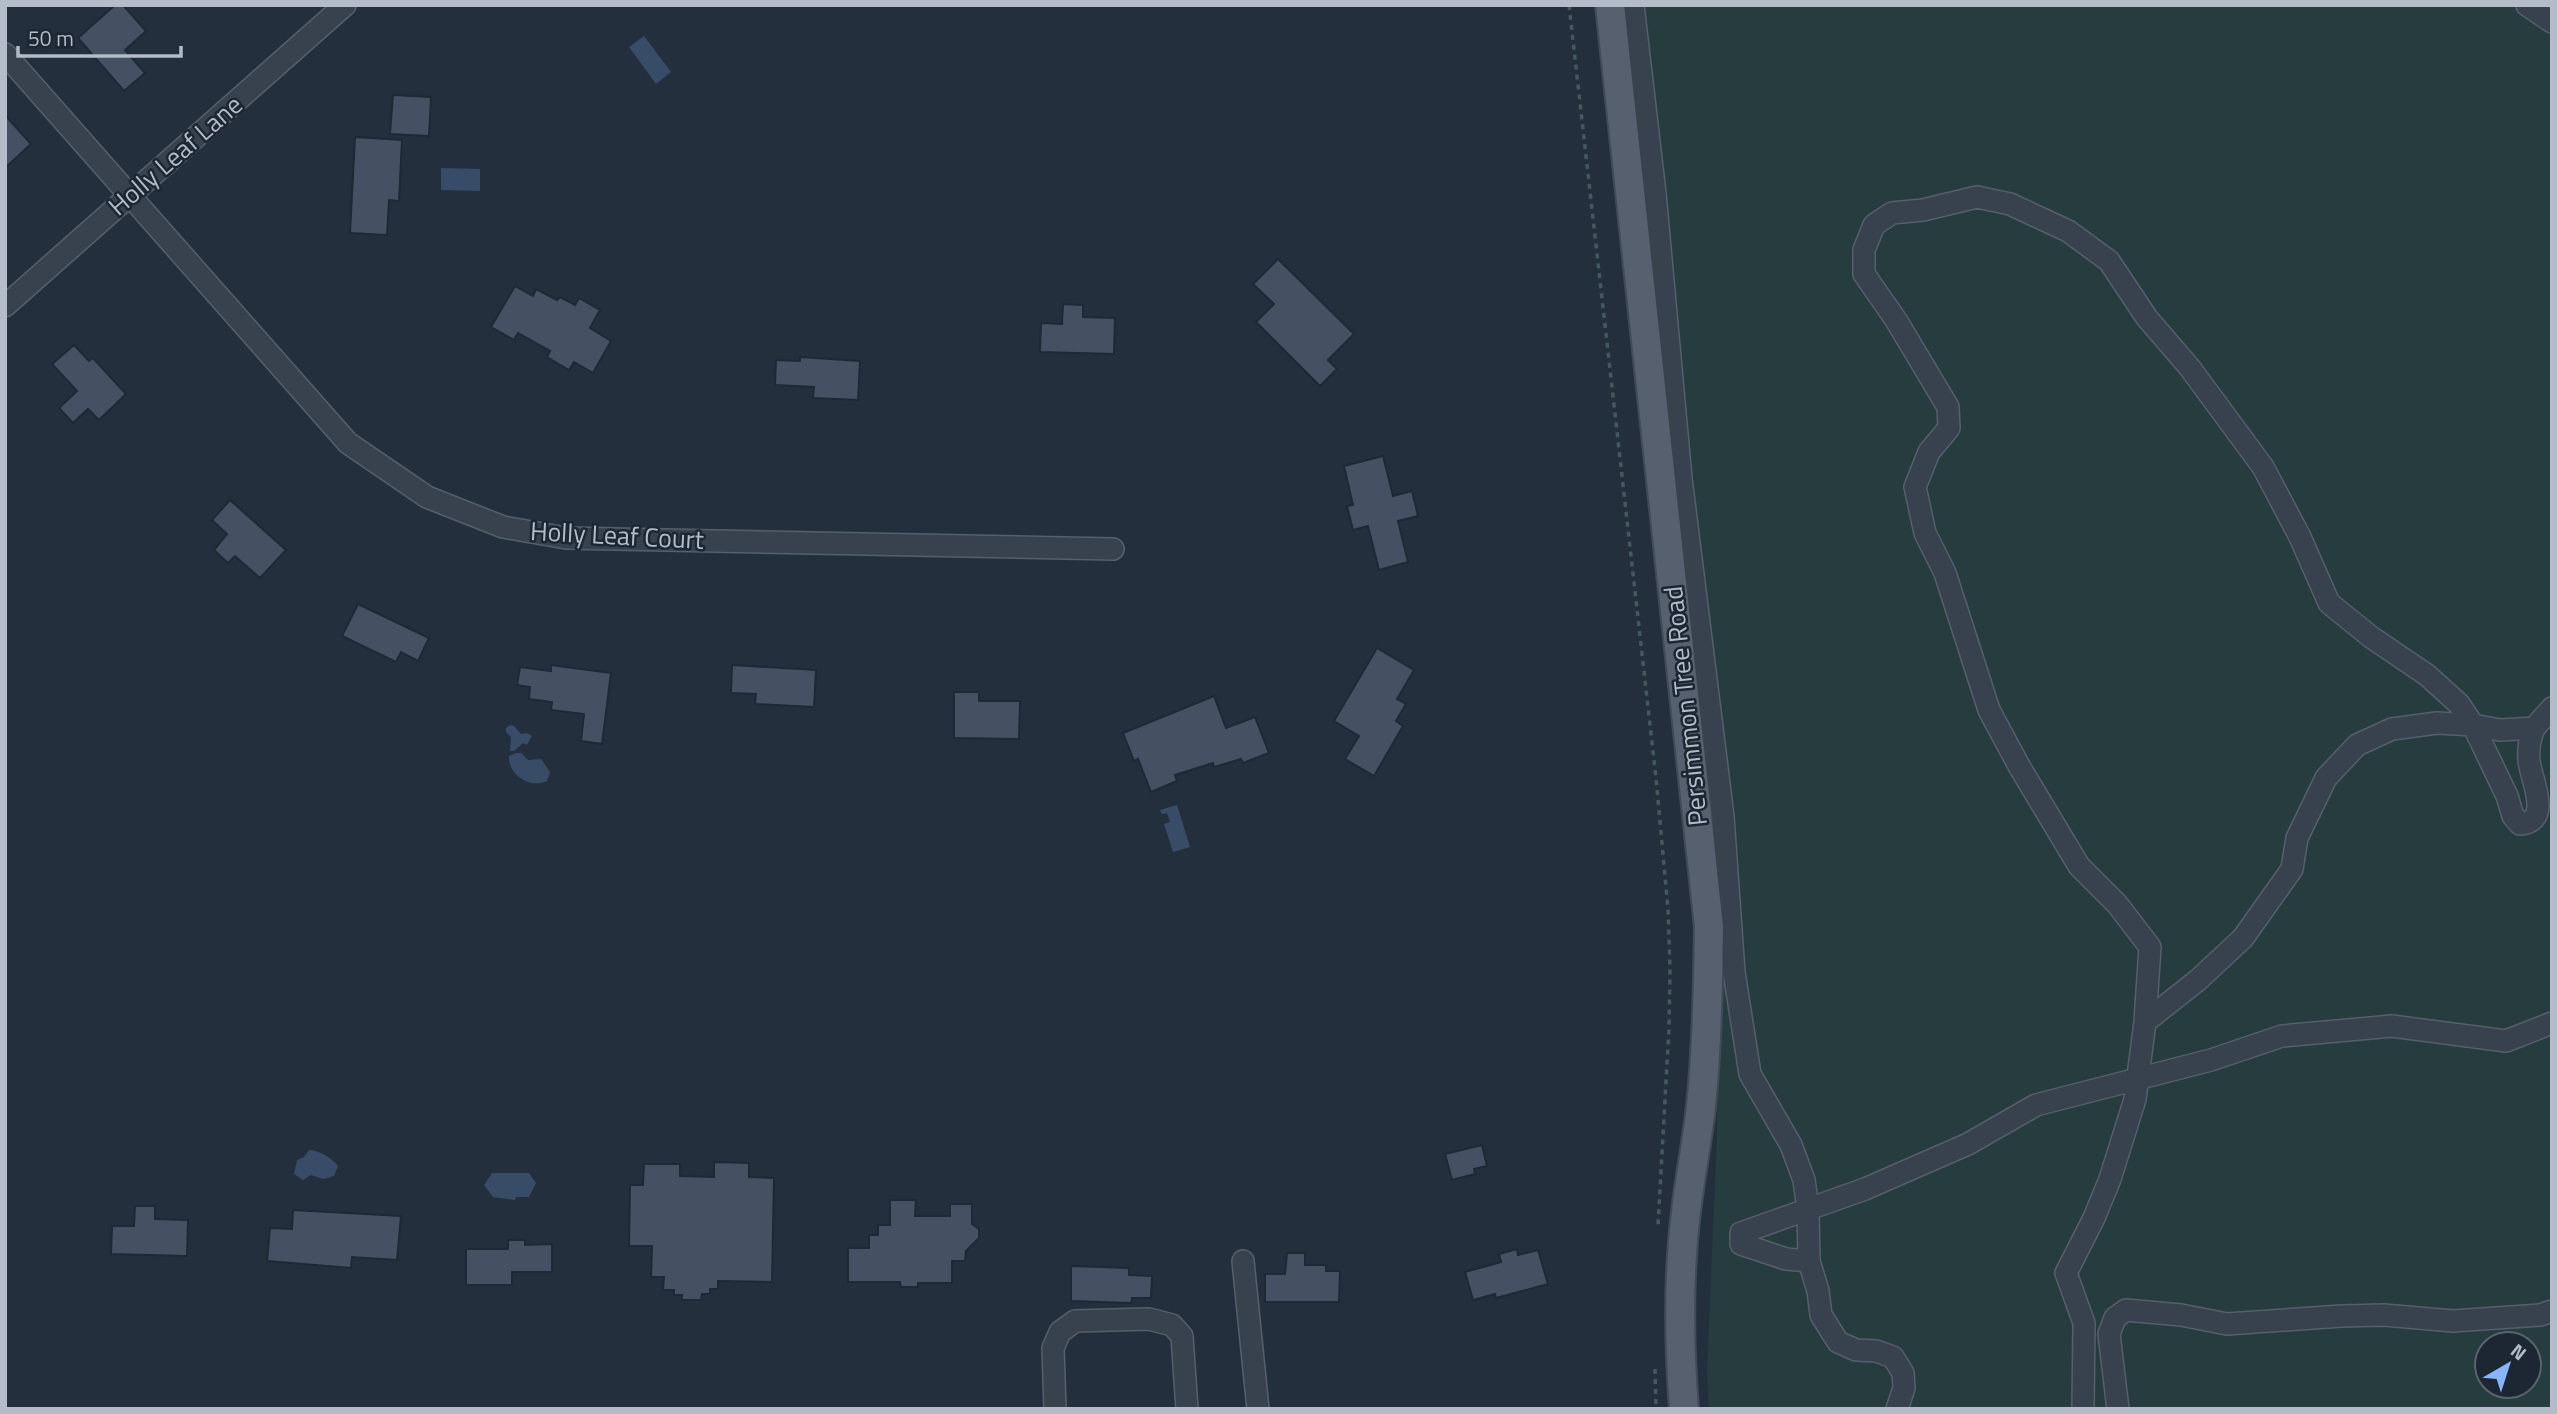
<svg xmlns="http://www.w3.org/2000/svg" width="2557" height="1414" viewBox="0 0 2557 1414" font-family="'Titillium Web',sans-serif">
<style>
.green{fill:#263c3f;fill-rule:evenodd}
.water{fill:#394c67}
.building{fill:#455162;stroke:#1f2835;stroke-width:2}
.lines{fill:none;stroke-linecap:round;stroke-linejoin:round}
.minor-casing{stroke:#565f6c;stroke-width:24}
.major-casing{stroke:#414a57;stroke-width:32}
.path{stroke:#44595c;stroke-width:3.5;stroke-dasharray:5 5;stroke-linecap:butt}
.minor{stroke:#38414e;stroke-width:21}
.major{stroke:#56606e;stroke-width:28}
.labels{text-anchor:middle;dominant-baseline:central;stroke-width:5;stroke-linejoin:round;paint-order:stroke}
.street-label{font-size:26px;fill:#b4bcc9;stroke:#1d2633}
</style>
<rect width="100%" height="100%" fill="#242f3e"/>
<path class="green" d="M1619 5H2552V1409H1709L1707 1371 1717 1134 1719 917ZM2487 1344H2529V1386H2487Z"/>
<g class="water">
<path d="M644 36 671 72 656 84 629 47Z"/>
<path d="M441 168 480 169V191L441 190Z"/>
<path d="M510 725 514 726 521 734 527 733 532 736 527 745 523 743 514 751H510L511 737 506 732V728Z"/>
<path d="M516 753H521L528 760 541 759 550 772 547 781C530 789 508 775 509 756Z"/>
<path d="M1177 805 1190 847 1173 852 1164 824 1170 822 1167 813 1162 814 1160 810Z"/>
<path d="M309 1150C319 1150 332 1158 338 1166L334 1176 323 1179 311 1175 303 1180 294 1174 297 1160 304 1157Z"/>
<path d="M492 1173H529L536 1183 529 1197H516L515 1200 493 1197 484 1185Z"/>
</g>
<g class="building">
<path d="M115 5H123L146 31 125 50 145 73 124 91 78 38Z"/>
<path d="M393 95 431 97 429 136 390 134Z"/>
<path d="M5 115 31 144 5 168Z"/>
<path d="M355 137 402 140 399 201 389 200 387 235 350 233Z"/>
<path d="M1278 259 1354 334 1328 360 1337 369 1320 386 1256 322 1274 304 1253 284Z"/>
<path d="M515 286 533 296 536 289 557 300 560 297 575 305 579 298 600 310 590 328 611 341 593 373 574 362 569 370 547 357 550 351 518 333 514 340 491 327Z"/>
<path d="M1063 304 1083 305V317L1115 318 1114 354 1040 352 1041 323 1062 324Z"/>
<path d="M74 345 89 361 93 358 126 394 99 420 88 409 73 423 59 408 77 391 52 364Z"/>
<path d="M800 357 860 361 858 400 813 398 814 387 775 385 776 360 800 361Z"/>
<path d="M1383 456 1393 496 1412 491 1418 516 1398 521 1408 562 1379 570 1368 526 1353 530 1347 506 1353 505 1344 466Z"/>
<path d="M230 500 286 550 260 578 235 556 228 563 214 550 227 534 212 520Z"/>
<path d="M358 604 429 638 418 661 401 652 396 662 342 636Z"/>
<path d="M1377 648 1414 670 1397 699 1406 704 1396 721 1403 726 1374 776 1345 759 1359 736 1334 721Z"/>
<path d="M551 665 611 673 602 744 581 741 584 714 551 710 552 702 529 699 530 687 517 685 520 667 551 671Z"/>
<path d="M732 665 816 670 814 707 755 704 756 694 731 693Z"/>
<path d="M954 692H979V701H1020L1019 739 954 738Z"/>
<path d="M1214 696 1226 728 1255 717 1269 753 1243 763 1241 759 1214 767 1213 763 1175 775 1177 781 1151 792 1138 759 1134 761 1123 733Z"/>
<path d="M1482 1145 1487 1166 1474 1169 1475 1174 1452 1180 1445 1154Z"/>
<path d="M714 1162 749 1163V1177L774 1178 772 1282 718 1281V1289H710V1294H702L701 1300H682V1295H674V1290H663L664 1277H651L652 1246H629L630 1185H643L644 1164H680V1176L714 1177Z"/>
<path d="M890 1200H916L915 1216H950V1204H972V1224L979 1229V1238L966 1251 965 1261H952V1283H918V1287H901L900 1282H848V1248H869V1235H878V1225H890Z"/>
<path d="M135 1206H155V1219L188 1220 187 1256 111 1254 112 1226H134Z"/>
<path d="M293 1210 401 1216 397 1260 352 1257 351 1268 267 1261 270 1228 292 1229Z"/>
<path d="M508 1240H525V1245L552 1244V1272H512V1285H466V1249H508Z"/>
<path d="M1517 1249 1518 1255 1538 1250 1548 1284 1496 1298 1495 1294 1473 1300 1465 1272 1501 1262 1499 1254Z"/>
<path d="M1287 1253H1305V1265H1326V1271H1340L1339 1302H1265V1274H1285Z"/>
<path d="M1071 1266 1129 1268V1275L1152 1276 1151 1298H1132L1131 1303 1071 1301Z"/>
</g>
<g class="lines">
<defs>
<g id="minor">
<path d="M1633 5 1655 193 1681 478 1723 816 1734 972 1750 1074 1791 1145 1804 1180 1808 1209 1809 1261 1818 1291 1821 1315 1838 1342 1856 1350 1876 1351 1893 1357 1903 1373 1904 1388 1897 1409"/>
<path d="M2527 5 2552 22"/>
<path d="M5 54 348 443 427 497 503 527 566 538 1113 549"/>
<path d="M5 306 345 5"/>
<path d="M2473 725 2507 796 2513 816 2520 824C2553 822 2531 779 2529 761 2528 750 2530 738 2534 728"/>
<path d="M2473 725 2500 730 2534 728 2552 708"/>
<path d="M1243 1261 1258 1409"/>
<path d="M1809 1261 1786 1259 1741 1244V1233L1865 1189 1968 1144 2036 1105 2211 1060 2282 1036 2392 1026 2506 1041 2552 1023"/>
<path d="M1055 1409 1053 1348 1060 1332 1075 1321 1149 1319 1172 1325 1182 1336 1187 1409"/>
<path d="M2083 1409 2084 1323 2066 1273 2094 1218 2110 1179 2135 1099 2145 1022 2150 947 2117 904 2079 866 2019 766 1989 710 1945 573 1925 533 1915 487 1929 452 1949 428 1948 407 1896 320 1864 274V250L1874 225 1892 213 1923 210 1977 197 2010 204 2068 231 2109 261 2147 318 2190 368 2263 467 2300 537 2329 603 2371 637 2427 675 2459 704 2473 725 2437 723 2392 729 2357 745 2326 778 2297 838 2292 869 2243 938 2198 980 2145 1022"/>
<path d="M2118 1409 2109 1334 2115 1318 2126 1310 2181 1315 2227 1324 2342 1316 2384 1315 2453 1321 2540 1315 2552 1311"/>
</g>
<path id="major" d="M1610 5 1709 927C1708 987 1707 1047 1701 1107 1697 1142 1690 1177 1686 1212 1678 1277 1679 1344 1684 1409"/>
</defs>
<use href="#minor" class="minor-casing"/>
<use href="#major" class="major-casing"/>
<g class="path">
<path d="M1569 5 1656 778 1668 909 1670 969 1669 1028 1658 1225"/>
<path d="M1655 1369 1656 1409"/>
</g>
<use href="#minor" class="minor"/>
<use href="#major" class="major"/>
</g>
<g class="labels">
<g class="street-label">
<text transform="translate(175 155) rotate(-41)">Holly Leaf Lane</text>
<text transform="translate(617 535) rotate(3)">Holly Leaf Court</text>
<text transform="translate(1685 706) rotate(-96)">Persimmon Tree Road</text>
</g>
</g>
<rect width="2557" height="1414" fill="none" stroke="#b4bcc9" stroke-width="14"/>
<g transform="translate(2508 1365) rotate(39)"><circle r="33" fill="#1d2633" stroke="#59626f" stroke-width="2"/>
<path d="M0-5L12 26L0 18L-12 26Z" fill="#8ab4f8"/>
<text y="-10" font-size="19" font-weight="bold" text-anchor="middle" fill="#b4bcc9">N</text>
</g>
<path d="M18 46v10h163v-10" fill="none" stroke="#b4bcc9" stroke-width="3.5"/>
<text x="28" y="46" font-size="21" fill="#b4bcc9" stroke="#1d2633" stroke-width="5" paint-order="stroke">50 m</text>
</svg>
